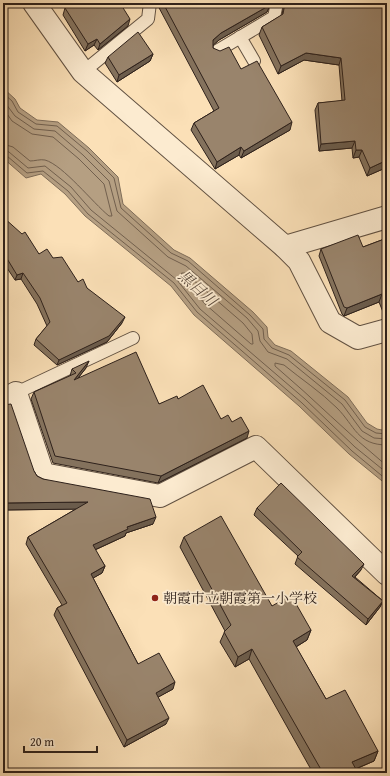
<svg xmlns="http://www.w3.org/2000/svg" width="390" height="776" viewBox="0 0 390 776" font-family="'Gentium Book Plus','Noto Serif JP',serif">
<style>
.water{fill:#b59f82;stroke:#7f6d59}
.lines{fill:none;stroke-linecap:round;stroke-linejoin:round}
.shore{stroke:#72604e;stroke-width:1}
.service-casing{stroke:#615142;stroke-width:14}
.minor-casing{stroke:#615142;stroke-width:24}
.service{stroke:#fcebd0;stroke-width:12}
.minor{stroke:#fcebd0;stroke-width:22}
.wall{fill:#84725d;stroke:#2e211b}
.shaded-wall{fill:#6b5c4c;stroke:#2e211b}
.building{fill:#99846c;stroke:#2e211b}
.poi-dot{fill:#8f2418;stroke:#fcebd0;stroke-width:1.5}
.labels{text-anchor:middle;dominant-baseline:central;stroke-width:3.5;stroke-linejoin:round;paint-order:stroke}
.poi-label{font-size:14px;fill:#2e211b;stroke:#fcebd0;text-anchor:start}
.water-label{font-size:15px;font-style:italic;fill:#5d4d3f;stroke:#fcebd0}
</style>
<rect width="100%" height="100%" fill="#fbe0b7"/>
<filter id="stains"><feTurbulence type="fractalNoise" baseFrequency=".005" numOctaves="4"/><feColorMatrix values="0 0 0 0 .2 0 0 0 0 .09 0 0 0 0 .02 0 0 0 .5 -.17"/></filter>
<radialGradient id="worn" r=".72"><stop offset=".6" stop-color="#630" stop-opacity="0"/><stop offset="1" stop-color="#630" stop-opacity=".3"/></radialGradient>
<path class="water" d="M3 88 15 99 20 108 37 120 58 122 89 148 118 177 123 204 174 250 190 258 253 312 267 327 268 337 275 345 291 351 348 397 367 423 377 429 387 431V485L349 454 299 406 194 315 171 286 85 216 65 194 41 174 26 178 3 158Z"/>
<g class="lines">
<g class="shore">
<path d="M3 93 12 101 18 112 36 124 57 126 87 151 114 178 121 208 171 253 188 261 250 315 263 329 264 339 272 348 289 355 345 400 365 427 376 433 387 434"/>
<path d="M3 100 15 116 34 129 55 131 83 155 109 181 117 211 168 257 186 266 247 318 258 331 260 341 268 352 287 359 342 404 362 431 374 438 387 439"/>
<path d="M3 108 12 121 32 134 53 137 79 159 104 184 112 216H109C93 203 63 165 45 160 40 159 35 161 30 161L13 147 3 144"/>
<path d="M3 150 9 152 28 168 45 166 71 187 91 210 177 280 200 309 305 399 355 447 387 473"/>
<path d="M3 155 7 156 27 173 43 171 68 191 88 214 174 283 197 312 302 403 352 451 387 480"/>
<path d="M182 273H185L243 323 252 334 253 344H251L205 304 182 276Z"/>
<path d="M387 445C357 445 355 426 337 408 321 392 301 379 284 365L275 363V366C313 398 348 434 387 466"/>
</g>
<defs>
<g id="service">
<path d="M240 37 254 61"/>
<path d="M217 51 274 17 277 3"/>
<path d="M83 72 148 19 150 3"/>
<path d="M16 393 133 338"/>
</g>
<g id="minor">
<path d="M34 3 83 72 285 247 387 217"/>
<path d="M285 247 299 261 330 322 358 338 387 330"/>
<path d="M3 400 16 393 43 474 160 496 256 447 387 574"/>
</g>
</defs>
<use href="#service" class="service-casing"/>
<use href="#minor" class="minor-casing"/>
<use href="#service" class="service"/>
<use href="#minor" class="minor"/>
</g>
<g class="wall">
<path d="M158 3H271L267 12 219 40 213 45V48L241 69 290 130 241 158 239 155 215 169 191 130 194 123 214 111 157 4Z"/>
<path d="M284 3H387V178L383 169 367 176 359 157 353 158 352 148 319 151 315 110 318 103 342 101 339 65 304 60 278 74 259 35 262 27 282 15Z"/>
<path d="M65 8 128 26 98 50 94 45 85 51 63 15Z"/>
<path d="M153 54 150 61 117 82 105 63 108 57Z"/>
<path d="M3 217 39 254 53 258 78 282 87 288 122 323 107 342 57 365 34 345 36 339 47 326 37 304 21 279 15 280 3 262Z"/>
<path d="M387 238V310L383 312 379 302 344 316 342 314 319 256 321 249 363 247Z"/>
<path d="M86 368 78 378 159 404 178 399 221 419 232 422 247 438 158 483 53 463 31 399 34 392 70 376 72 369Z"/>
<path d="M34 471 37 476 43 479 153 524 126 533 125 536 95 550 105 566 102 573 93 578 138 664 173 689 158 697 166 724 124 747 54 615 57 608 62 605 26 544 28 537 76 509 3 510Z"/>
<path d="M257 508 361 570 355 577 383 601 380 607 366 625 295 564 298 556 254 515Z"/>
<path d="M184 537 272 606 311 630 307 640 296 647 326 699 378 751 374 761 356 769 358 773H313L249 659 235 667 220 642 225 631 180 547Z"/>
<path d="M386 694H387V717L383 703Z"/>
</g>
<g class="shaded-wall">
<path d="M270 5 267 12 219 40 210 48 213 40 221 33Z"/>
<path d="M130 19 128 26 98 50 100 44Z"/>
<path d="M97 39 94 45 85 51 88 44Z"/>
<path d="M306 53 341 58 339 65 304 60 278 74 281 66Z"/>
<path d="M153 54 150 61 117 82 119 75Z"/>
<path d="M292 122 290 130 241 158 244 151Z"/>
<path d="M355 141 352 148 319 151 321 144Z"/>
<path d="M241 147 239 155 215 169 217 162Z"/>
<path d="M356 150H362L359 157 353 158Z"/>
<path d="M385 161 383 169 367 176 370 168Z"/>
<path d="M23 273 21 279 15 280 17 275Z"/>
<path d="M382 294 379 302 344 316 347 308Z"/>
<path d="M387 304V310L383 312 386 305Z"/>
<path d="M125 317 122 323 107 342 57 365 59 360Z"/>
<path d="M89 361 86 368 71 387 74 380Z"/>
<path d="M249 431 247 438 158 483 161 476Z"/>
<path d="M88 502 85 509 3 510V503Z"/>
<path d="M156 517 153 524 126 533 125 536 90 552 93 545 127 527Z"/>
<path d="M364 564 361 570 350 582 352 576Z"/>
<path d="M105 566 102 573 88 581 91 574Z"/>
<path d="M383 601 380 607 366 625 368 619Z"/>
<path d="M311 630 307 640 289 651 293 641Z"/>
<path d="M252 649 249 659 235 667 238 657Z"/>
<path d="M175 682 173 689 153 700 156 693Z"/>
<path d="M169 718 166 724 124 747 127 740Z"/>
<path d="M378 751 374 761 348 772 352 762Z"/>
</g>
<g class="building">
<path d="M73 3H120L130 19 100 44 97 39 88 44 65 8Z"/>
<path d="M163 3H271L270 5 221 33 213 40V48L220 51 229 47 241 69 257 61 292 122 244 151 241 147 217 162 194 123 219 108Z"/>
<path d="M285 3H387V165L385 161 370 168 362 150H356L355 141 321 144 318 103 345 100 341 58 306 53 281 66 262 27 283 14Z"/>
<path d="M138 32 153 54 119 75 108 57Z"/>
<path d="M3 217 22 234 25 232 39 254 47 249 53 258 62 257 78 282 83 279 87 288 125 317 109 336 59 360 36 339 50 322 40 298 23 273 17 275 3 252Z"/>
<path d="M358 235 363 247 387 238V304L386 305 382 294 347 308 344 307 321 249Z"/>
<path d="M136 352 159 404 177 396 178 399 203 385 221 419 228 415 232 422 241 417 249 431 161 476 55 456 34 392 76 373 72 369 89 361 74 380Z"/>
<path d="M11 404 34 471 37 476 43 479 150 499 156 517 127 527 128 529 93 545 105 566 91 574 138 664 159 653 175 682 156 693 169 718 127 740 57 608 67 603 28 537 88 502 3 503V405Z"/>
<path d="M281 483 364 564 352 576 383 601 368 619 297 557 302 552 257 508Z"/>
<path d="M221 516 272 606 291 595 311 630 293 641 326 699 345 690 378 751 352 762 358 773H323L252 649 238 657 224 632 231 625 184 537Z"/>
</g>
<circle class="poi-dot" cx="155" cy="598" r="4"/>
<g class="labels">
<g class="poi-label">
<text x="163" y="598">朝霞市立朝霞第一小学校</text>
</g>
<g class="water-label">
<text transform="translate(198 288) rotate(42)">黒目川</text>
</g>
</g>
<rect width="390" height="776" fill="none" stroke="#fbe0b7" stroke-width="16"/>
<rect x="4" y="4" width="382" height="768" fill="none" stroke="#2e211b" stroke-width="2"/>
<rect x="8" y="8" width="374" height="760" fill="none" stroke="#2e211b"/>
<path d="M24 746v6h73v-6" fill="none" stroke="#2e211b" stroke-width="2"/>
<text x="30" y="746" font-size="12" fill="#2e211b" stroke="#fcebd0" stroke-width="3" paint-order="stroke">20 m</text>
<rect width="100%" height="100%" filter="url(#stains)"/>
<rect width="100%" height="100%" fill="url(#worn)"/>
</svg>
